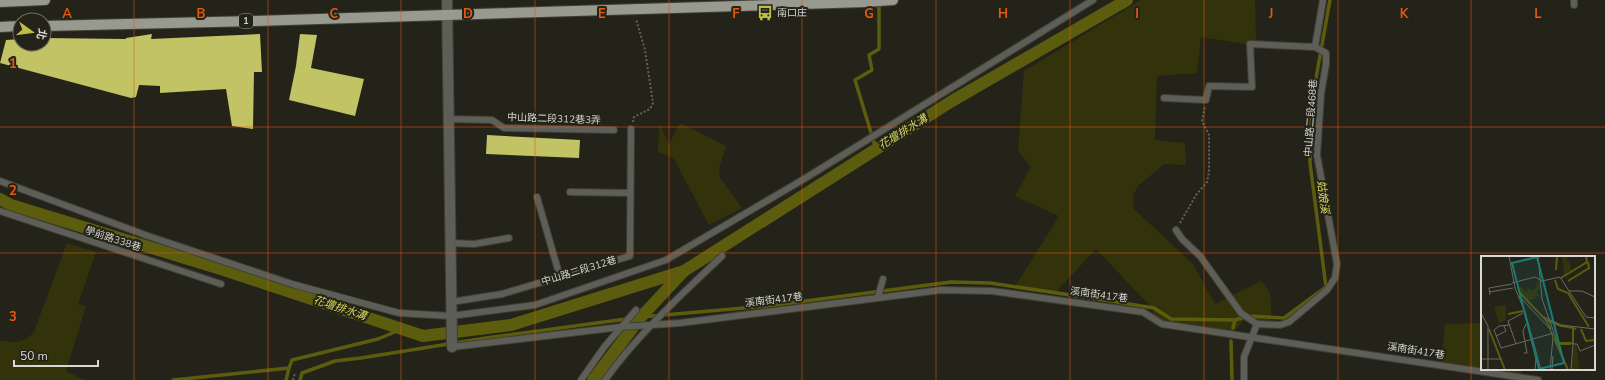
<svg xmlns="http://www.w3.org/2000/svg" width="1605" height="380" viewBox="0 0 1605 380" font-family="'Nunito Sans','Noto Sans TC',sans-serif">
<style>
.green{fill:#33330b}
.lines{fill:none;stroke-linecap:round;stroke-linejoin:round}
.stream{stroke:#5c5c0e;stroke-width:3.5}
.canal{stroke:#5c5c0e;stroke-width:12}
.building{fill:#c2c365}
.lane-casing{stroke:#404036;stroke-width:8}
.street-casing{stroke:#404036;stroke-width:12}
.primary-casing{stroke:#404036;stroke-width:12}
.path{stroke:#616259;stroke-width:2;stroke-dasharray:2 2;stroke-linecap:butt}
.lane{stroke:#5e5e59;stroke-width:6}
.street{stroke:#5e5e59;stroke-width:10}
.primary{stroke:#999a8f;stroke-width:10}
.grid{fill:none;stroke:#e8590c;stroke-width:1;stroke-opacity:0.55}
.labels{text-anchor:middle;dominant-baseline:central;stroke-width:4;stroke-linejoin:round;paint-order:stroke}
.shield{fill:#232319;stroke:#a1a29a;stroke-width:1}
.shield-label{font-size:9px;font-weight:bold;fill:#d7d8d1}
.poi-label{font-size:10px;fill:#d7d8d1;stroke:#232319;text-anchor:start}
.street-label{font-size:10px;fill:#d7d8d1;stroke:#232319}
.water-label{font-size:11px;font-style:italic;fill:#d6d758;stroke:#232319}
.inset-river{fill:none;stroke:#5c5c0e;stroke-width:2}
.inset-road{fill:none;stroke:#6b6b63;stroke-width:1}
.view{fill:#197b73;fill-opacity:0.15;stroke:#197b73;stroke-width:2}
.inset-edge{fill:none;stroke:#d7d8d1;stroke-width:2}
.grid-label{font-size:13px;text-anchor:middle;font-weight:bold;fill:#e8590c;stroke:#232319;stroke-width:4;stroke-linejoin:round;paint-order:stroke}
</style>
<rect width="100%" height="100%" fill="#232319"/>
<g class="green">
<path d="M1141 0H1255L1256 39 1245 44 1201 37 1197 73 1157 76 1155 140 1185 143 1186 165 1164 164 1138 186 1133 195 1134 209 1193 264 1215 304 1261 281C1275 292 1271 309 1270 325L1244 320 1232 334 1155 320 1152 308 1096 249 1054 294 1014 288 1059 216 1015 196 1031 167 1018 151 1024 71Z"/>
<path d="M659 123 669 144 680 123 726 146 719 168 720 178 742 208 709 225 674 159 658 152Z"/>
<path d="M67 243 96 252 78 304 86 306 66 371 84 380H0V341C16 342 22 345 34 332Z"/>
<path d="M1482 323V369H1522L1521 377 1441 365 1445 324Z"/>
</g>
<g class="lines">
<g class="stream">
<path d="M876 149 855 80 872 70 869 55 879 49V1"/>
<path d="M1233 328 1235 320 1248 316 1284 318 1326 287 1310 163 1311 106 1330 0"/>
<path d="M1231 341 1232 380"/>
<path d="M173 380 289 368 292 360 378 339 402 329"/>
<path d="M286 380 289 368"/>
<path d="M300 380 302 373 335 361 361 358 486 338 641 317 767 306 951 282 990 283 1104 300 1154 308 1171 319 1235 320"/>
</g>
<g class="canal">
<path d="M0 199 11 205 224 270 423 336 511 325 684 271 952 101 1127 0"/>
<path d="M593 380 641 317 683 272"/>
</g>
</g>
<g class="building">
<path d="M152 34 151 39 260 34 262 72H254L253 129 232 126 226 89 160 93V86L139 85 136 97 131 98 0 63 6 40 20 39V44H44V38L126 39V38Z"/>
<path d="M300 34 317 35 311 68 364 79 355 116 289 100 296 66Z"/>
<path d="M487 135 580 140 579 158 486 154Z"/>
</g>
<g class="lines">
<defs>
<g id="lane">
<path d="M1574 5V0"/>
<path d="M1164 98 1206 100 1209 86 1252 87 1250 44 1315 47"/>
<path d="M449 119 492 120 504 128 614 130"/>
<path d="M0 181 148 236 292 284 399 313 451 316 535 305 666 260 804 179 1093 0"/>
<path d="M570 192 630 193"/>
<path d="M537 197 560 277"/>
<path d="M0 211 221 284"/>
<path d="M1176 230 1182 239 1200 256 1241 313 1257 324"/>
<path d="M450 243 474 244 509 238"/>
<path d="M878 297 883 279"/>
<path d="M451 302 502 294 630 256 631 129"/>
<path d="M452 347 621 327 680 323 941 290 992 291 1143 312 1162 324 1538 380"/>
<path d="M581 380 605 346 636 310"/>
<path d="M605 380C638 334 681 295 722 256"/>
<path d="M1244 380V357L1257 324 1280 325 1289 322 1327 290 1335 278 1337 264 1317 155 1321 94 1326 64V53L1315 47 1323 0"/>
</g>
<path id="street" d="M447 0 452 347"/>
<g id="primary">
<path d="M0 2 45 0"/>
<path d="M44 26 255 21 865 2 893 0"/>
<path d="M0 27 20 26"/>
</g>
</defs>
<use href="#lane" class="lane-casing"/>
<use href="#street" class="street-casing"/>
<use href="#primary" class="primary-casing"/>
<g class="path">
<path d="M633 122 634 117 650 109 653 103 645 50 636 19"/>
<path d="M1180 223 1196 195 1207 182 1209 172V135L1202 121 1205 107"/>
<path d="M293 380 295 373"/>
</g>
<use href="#lane" class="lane"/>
<use href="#street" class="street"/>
<use href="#primary" class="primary"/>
</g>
<path class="grid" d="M134 0V380M268 0V380M401 0V380M535 0V380M669 0V380M802 0V380M936 0V380M1070 0V380M1204 0V380M1338 0V380M1471 0V380M0 127H1605M0 253H1605"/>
<defs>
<symbol id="bus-bare" viewBox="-9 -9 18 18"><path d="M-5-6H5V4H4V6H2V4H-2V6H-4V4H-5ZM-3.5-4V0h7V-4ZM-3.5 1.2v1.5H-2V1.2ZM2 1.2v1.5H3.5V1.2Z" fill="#bfbe42" stroke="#232319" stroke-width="2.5" paint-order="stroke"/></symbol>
</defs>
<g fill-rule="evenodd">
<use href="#bus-bare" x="754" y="2" width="22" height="22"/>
</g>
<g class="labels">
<rect class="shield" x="239" y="14" width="14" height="14" rx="3"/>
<g class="shield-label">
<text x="246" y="21">1</text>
</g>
<g class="poi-label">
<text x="777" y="13">南口庄</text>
</g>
<g class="street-label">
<text transform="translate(1311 118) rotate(-86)">中山路二段468巷</text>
<text transform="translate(554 119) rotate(2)">中山路二段312巷3弄</text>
<text transform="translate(113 239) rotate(18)">學前路338巷</text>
<text transform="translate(579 271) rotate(-17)">中山路二段312巷</text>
<text transform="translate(1099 295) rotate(8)">溪南街417巷</text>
<text transform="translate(774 300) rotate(-7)">溪南街417巷</text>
<text transform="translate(1416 351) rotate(9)">溪南街417巷</text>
</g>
<g class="water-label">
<text transform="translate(903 132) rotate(-32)">花壇排水溝</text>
<text transform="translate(1323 197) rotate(83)">姑娘溪</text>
<text transform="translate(340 308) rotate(18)">花壇排水溝</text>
</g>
</g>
<g transform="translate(1481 256)">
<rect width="114" height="114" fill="#232319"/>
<path d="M81 0H86V5H89L90 15 83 20ZM58 24 59 32 56 37 60 42 55 40 54 43 46 44 38 37 36 31 40 30 44 36 49 32 52 35ZM25 49V64L18 67 13 51ZM95 88 99 114H91L93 90Z" fill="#33330b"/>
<path class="inset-river" d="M75 14 76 0M80 22 106 6 105 0M74 24 77 33 87 37 108 71M87 25 108 12 107 6M38 36 64 63 70 73M27 58 42 55M65 64 80 70 93 72M8 73 24 114M100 73 105 85 114 84M73 78 77 87H92V74L95 72M73 82 87 114M77 88H90"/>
<path class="inset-road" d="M28 0 34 32 44 56 60 114M31 27 54 21 61 25 79 21 88 35M8 36 32 32M9 39 8 32 31 28M38 40 69 73 72 81 69 114M114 41 101 35H88L105 61 114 62M0 57 7 70V114M63 61 80 69 114 73M29 69 18 70 13 74 20 92 73 77 61 43 57 0M15 80 25 75 23 70M35 88 27 65 42 57M43 97H46L42 75 45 68M0 103H20M54 114 55 102M71 114 72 100M90 114 92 88H96L99 95 114 89"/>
<path class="view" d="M56 1 83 107 58 113 31 7Z"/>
<rect width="114" height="114" class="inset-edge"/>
</g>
<g class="grid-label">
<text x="67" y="18">A</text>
<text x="201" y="18">B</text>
<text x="334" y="18">C</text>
<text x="468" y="18">D</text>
<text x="602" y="18">E</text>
<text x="736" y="18">F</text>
<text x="869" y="18">G</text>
<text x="1003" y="18">H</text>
<text x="1137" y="18">I</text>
<text x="1271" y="18">J</text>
<text x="1404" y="18">K</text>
<text x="1538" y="18">L</text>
<text x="13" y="68">1</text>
<text x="13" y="195">2</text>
<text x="13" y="321">3</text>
</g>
<g transform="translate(32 32) rotate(104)"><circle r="19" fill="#232319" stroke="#6b6b63"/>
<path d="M0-3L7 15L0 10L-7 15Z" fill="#bfbe42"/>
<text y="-6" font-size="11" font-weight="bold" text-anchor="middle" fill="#d7d8d1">北</text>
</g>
<path d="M14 360v6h84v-6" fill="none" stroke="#d7d8d1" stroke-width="2"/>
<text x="20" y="360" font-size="12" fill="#d7d8d1" stroke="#232319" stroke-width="3" paint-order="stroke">50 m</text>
</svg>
